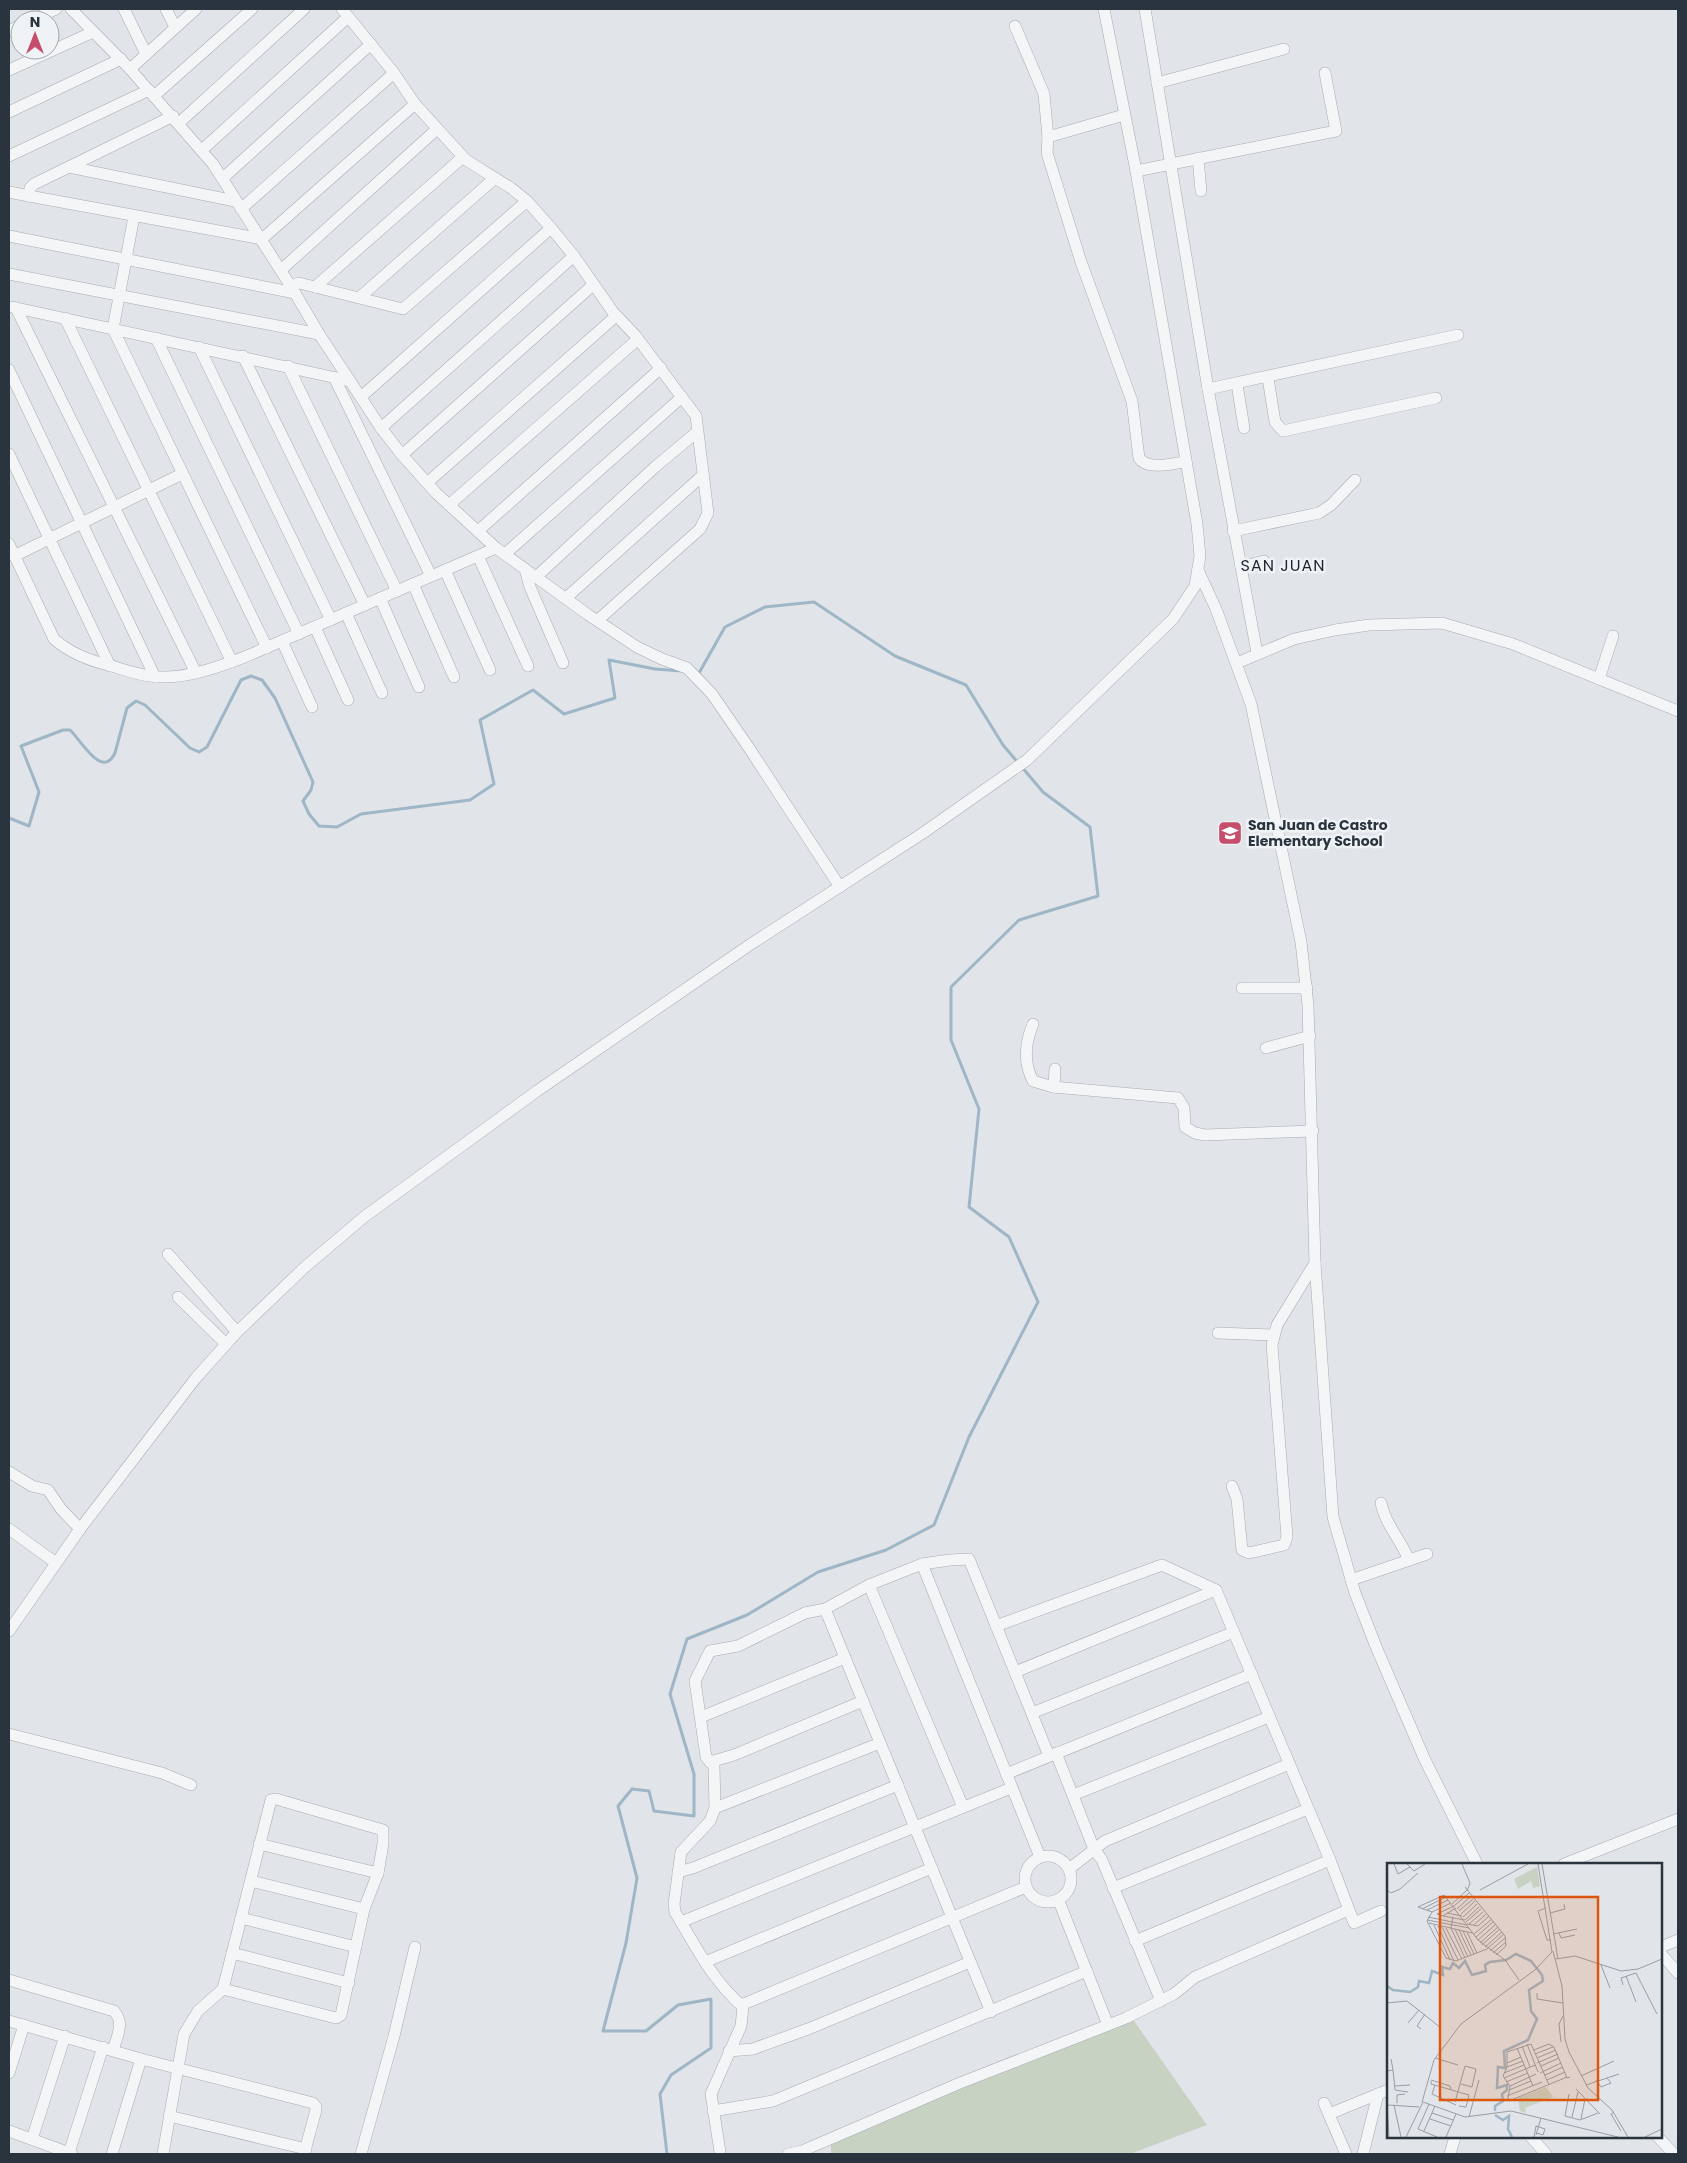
<svg xmlns="http://www.w3.org/2000/svg" width="1687" height="2163" viewBox="0 0 1687 2163" font-family="Poppins,sans-serif">
<style>
.green{fill:#c8d2c3}
.lines{fill:none;stroke-linecap:round;stroke-linejoin:round}
.stream{stroke:#9eb6c6;stroke-width:3}
.minor-casing{stroke:#a6acb3;stroke-width:12}
.minor{stroke:#f3f5f7;stroke-width:11}
.labels{text-anchor:middle;dominant-baseline:central;stroke-width:5;stroke-linejoin:round;paint-order:stroke}
.poi-label{font-size:14px;font-weight:bold;fill:#2a343f;stroke:#f0f3f6;text-anchor:start}
.quarter-label{font-size:16px;letter-spacing:1px;fill:#1d2530;stroke:#f0f3f6}
.inset-river{fill:none;stroke:#9eb6c6;stroke-width:2.5}
.inset-road{fill:none;stroke:#989ea5;stroke-width:1}
.view{fill:#de570f;fill-opacity:0.15;stroke:#de570f;stroke-width:2.5}
.inset-edge{fill:none;stroke:#2a343f;stroke-width:2.5}
</style>
<rect width="100%" height="100%" fill="#e1e5e9"/>
<path class="green" d="M1132 2018 1207 2125 1130 2154H831V2136Z"/>
<g class="lines">
<g class="stream">
<path d="M9 818 29 826 39 792 21 746 63 730H70C81 740 102 780 115 753L127 708 136 701 145 705 190 748 199 752 207 747 241 680 251 676 262 680 275 698 313 782 311 790 303 801 309 814 319 826 337 827 361 814 470 800 494 784 480 720 533 690 564 714 615 698 609 660 655 669 682 671"/>
<path d="M667 2154 660 2094 671 2075 711 2048V1999L678 2005 646 2031H603L626 1943 637 1878 618 1806 632 1789 649 1791 654 1811 694 1816V1774L670 1694 687 1639 747 1615 818 1572 886 1550 934 1525 969 1437 1038 1302 1009 1237 969 1207 979 1109 951 1040V987L1019 920 1098 896 1090 827 1043 792 1003 745 966 685 895 656 814 602 765 607 725 627 699 673 696 672"/>
</g>
<defs>
<g id="minor">
<path d="M71 9 130 69 213 164 295 293 319 334 381 428 402 455 436 493 496 548 587 614 637 647 662 659 687 668 712 694 749 748 840 887"/>
<path d="M124 9 146 54"/>
<path d="M166 9 175 27"/>
<path d="M342 9 394 73 415 104 466 160 511 188 527 201 551 228 574 256 613 312 635 335 696 416 708 513 700 529 598 620"/>
<path d="M1145 9 1208 389 1257 653"/>
<path d="M32 20 56 9"/>
<path d="M1015 26 1044 94 1048 137"/>
<path d="M9 31 20 25"/>
<path d="M130 69 196 9"/>
<path d="M9 70 93 32"/>
<path d="M1157 83 1284 49"/>
<path d="M154 96 252 9"/>
<path d="M9 112 121 59"/>
<path d="M1124 115 1048 137 1047 153 1081 262 1132 401 1139 458C1148 471 1173 463 1186 462"/>
<path d="M173 116 34 184 30 188 29 196 262 239 415 104"/>
<path d="M179 123 304 9"/>
<path d="M202 150 348 17"/>
<path d="M9 156 149 90"/>
<path d="M1198 158 1201 191"/>
<path d="M69 167 235 201"/>
<path d="M1136 171 1336 131 1325 73"/>
<path d="M223 178 371 44"/>
<path d="M9 192 29 196"/>
<path d="M241 209 394 73"/>
<path d="M134 216 113 329 267 648"/>
<path d="M9 236 295 293"/>
<path d="M281 270 437 129"/>
<path d="M9 274 319 334"/>
<path d="M291 286 299 283 403 309 527 201"/>
<path d="M315 287 463 157"/>
<path d="M360 297 495 178"/>
<path d="M12 307 350 381"/>
<path d="M16 308 195 671"/>
<path d="M65 318 232 662"/>
<path d="M156 338 299 634"/>
<path d="M199 347 331 620"/>
<path d="M243 356 365 605"/>
<path d="M288 366 397 591"/>
<path d="M9 370 155 677"/>
<path d="M334 377 431 576"/>
<path d="M1268 378 1275 422 1283 431 1436 398"/>
<path d="M1237 384 1244 428"/>
<path d="M1208 389 1458 335"/>
<path d="M361 397 551 228"/>
<path d="M381 428 574 256"/>
<path d="M9 454 110 666"/>
<path d="M402 455 593 285"/>
<path d="M427 483 616 316"/>
<path d="M449 505 638 339"/>
<path d="M478 531 661 368"/>
<path d="M1233 531 1319 513 1331 505 1355 480"/>
<path d="M9 544 54 639C71 654 90 661 112 666 128 671 145 677 161 677 190 678 228 664 254 653L496 548"/>
<path d="M505 554 682 397"/>
<path d="M14 556 182 474"/>
<path d="M478 556 528 666"/>
<path d="M1241 567 1264 561"/>
<path d="M525 569 530 587 563 663"/>
<path d="M445 570 490 670"/>
<path d="M1198 570 1216 609 1251 704 1301 942 1308 1005 1315 1263 1333 1517 1355 1593 1377 1649 1425 1760 1477 1864"/>
<path d="M536 577 655 467 697 432"/>
<path d="M413 584 454 677"/>
<path d="M380 598 419 687"/>
<path d="M566 598 703 475"/>
<path d="M346 613 382 693"/>
<path d="M315 627 348 700"/>
<path d="M282 641 312 707"/>
<path d="M1237 663 1294 639 1335 630 1369 625 1442 623 1513 644 1678 711"/>
<path d="M1599 679 1613 636"/>
<path d="M1242 988H1307"/>
<path d="M1033 1024C1025 1043 1023 1062 1033 1081L1053 1087 1178 1098 1184 1108 1185 1127 1195 1133 1205 1135 1313 1131"/>
<path d="M1266 1048 1310 1036"/>
<path d="M1054 1087 1055 1069"/>
<path d="M168 1254 237 1332"/>
<path d="M178 1297 226 1344"/>
<path d="M1218 1333 1274 1335"/>
<path d="M9 1472 32 1486 48 1490 61 1509 80 1529"/>
<path d="M1232 1486 1237 1499 1242 1550 1249 1553 1284 1545 1287 1537 1272 1345 1277 1325 1315 1263"/>
<path d="M1381 1503C1385 1524 1401 1540 1409 1560"/>
<path d="M9 1529 56 1563"/>
<path d="M922 1564 1040 1857"/>
<path d="M1351 1580 1427 1554"/>
<path d="M869 1585 963 1807"/>
<path d="M825 1609 991 2012"/>
<path d="M996 1626 1162 1565 1216 1590 1330 1860 1354 1923 1381 1911"/>
<path d="M9 1631 80 1529 195 1379 237 1332 305 1267 364 1217 537 1091 751 944 923 833 1027 760 1173 619 1195 586 1200 556 1197 524 1136 171 1104 9"/>
<path d="M1015 1672 1216 1590"/>
<path d="M1032 1713 1234 1632"/>
<path d="M701 1717 845 1658"/>
<path d="M9 1734 162 1773 191 1785"/>
<path d="M1056 1753 1094 1849 1102 1860 1161 2001"/>
<path d="M710 1762 734 1755 863 1701"/>
<path d="M1006 1774 1252 1674"/>
<path d="M1073 1795 1269 1717"/>
<path d="M715 1808 880 1743"/>
<path d="M259 1844 378 1873"/>
<circle cx="1048" cy="1879" r="23"/>
<path d="M1564 1864 1678 1819"/>
<path d="M1069 1869 1105 1841 1289 1764"/>
<path d="M678 1872 693 1868 898 1785"/>
<path d="M251 1881 364 1909"/>
<path d="M1113 1888 1308 1809"/>
<path d="M1058 1899 1108 2025"/>
<path d="M241 1918 356 1947"/>
<path d="M681 1922 1011 1788"/>
<path d="M1135 1941 1330 1860"/>
<path d="M1661 1947 1678 1940"/>
<path d="M232 1953 349 1983"/>
<path d="M1661 1954 1678 1973"/>
<path d="M705 1962 932 1868"/>
<path d="M9 1980 114 2011C125 2023 117 2036 113 2050"/>
<path d="M741 2005 1026 1887"/>
<path d="M9 2021 141 2059 313 2103 316 2107V2110L304 2154"/>
<path d="M729 2051 753 2049 808 2029 970 1962"/>
<path d="M9 2073 24 2025"/>
<path d="M1324 2103 1346 2154"/>
<path d="M713 2111 773 2101 1087 1971"/>
<path d="M1329 2114 1388 2090"/>
<path d="M169 2116 306 2149"/>
<path d="M9 2131 72 2154"/>
<path d="M1531 2137 1546 2154"/>
<path d="M1658 2137 1674 2154"/>
<path d="M32 2139 65 2036"/>
<path d="M720 2152 711 2094 741 2026 743 2007C712 1980 696 1947 675 1912L674 1904 681 1852 710 1821 715 1808 714 1766 706 1757 695 1681 710 1651 738 1646 805 1613 825 1609 869 1585 922 1564 950 1560 969 1559 1049 1756"/>
<path d="M69 2153 103 2047"/>
<path d="M112 2154 141 2059"/>
<path d="M163 2154 184 2034 198 2011 223 1989 271 1800 276 1799 383 1830V1844L378 1873 364 1909 341 2015 336 2018 223 1989"/>
<path d="M361 2154 394 2036 415 1947"/>
<path d="M788 2154 802 2151 960 2083 1126 2018 1174 1994 1195 1977 1348 1910"/>
<path d="M1363 2154 1378 2094"/>
<path d="M1450 2154 1455 2137"/>
</g>
</defs>
<use href="#minor" class="minor-casing"/>
<use href="#minor" class="minor"/>
</g>
<defs>
<symbol id="school-square" viewBox="-11 -11 22 22"><rect x="-9" y="-9" width="18" height="18" rx="4" fill="#c54e6d" stroke="#f0f3f6"/><path d="M0-5L7-2L0 1L-7-2ZM-4 1L0 2.5L4 1V4Q0 6-4 4Z" fill="#fff"/></symbol>
</defs>
<g fill-rule="evenodd">
<use href="#school-square" x="1216" y="819" width="28" height="28"/>
</g>
<g class="labels">
<g class="poi-label">
<text x="1248" y="825">San Juan de Castro<tspan x="1248" dy="16">Elementary School</tspan></text>
</g>
<g class="quarter-label">
<text x="1283" y="565">SAN JUAN</text>
</g>
</g>
<g transform="translate(1387 1863)">
<rect width="275" height="275" fill="#e1e5e9"/>
<path d="M150 4 153 23 146 25 144 18 131 26 127 16ZM159 224 166 234 138 245 139 250 133 248 131 235Z" fill="#c8d2c3"/>
<path class="inset-river" d="M0 123 6 127 23 129 31 124 32 118 42 120 45 108 56 112 55 104 63 106 66 100 72 105 78 98 85 112 99 108 98 102 103 99 119 97 129 91 144 98 155 112 156 118 142 127 144 148 150 156 141 177 117 188 118 205 111 204 110 225 120 222V227L115 231 116 238 108 243V248M108 252 116 257 122 253 121 266 125 274"/>
<path class="inset-road" d="M7 1 11 11 23 4M20 1 27 8 38 1M75 1 83 20 80 28M155 1 171 96M78 24 118 73 119 83 109 92M0 27 4 30 13 26 31 10M93 27 141 1M65 41 80 27M67 43 82 30M69 45 56 53 78 57 92 44M159 45 151 48 160 77H164M35 46 59 34M70 46 84 33M40 47 61 37M72 48 86 36M45 49 64 40M60 50 75 53M163 50 178 46 177 41M74 51 88 38M56 53 50 51 67 43M41 54 80 62M66 54 64 65 78 95M76 54 90 41M40 57 82 65M79 59 94 46M42 60 85 70M80 61 91 63 102 53M82 61 96 49M47 62 63 97M87 62 99 51M51 63 67 98M55 64 71 97M59 65 75 96M68 66 81 94M72 67 84 92M76 68 87 91M80 69 90 90M172 70 174 75 188 72M87 71 105 56M166 71 190 66M89 74 107 58M91 77 109 61M93 80 111 64M95 82 113 66M98 84 115 69M100 86 69 98 59 95 40 58 45 49 31 44 57 32 91 77 118 97 132 117M100 86 117 71M103 88 118 75M166 88 175 123 178 176 182 189 201 225 225 247 241 274M106 90 119 79M169 96 188 93 234 108 251 106 275 96M214 102 223 125M239 113 249 139M236 122 234 115 249 110 270 151M150 130V136L176 140M0 140 20 138 54 165M21 160 32 147M34 166 30 163 38 151M174 179 172 161 176 153M140 181 151 209M135 183 143 204M167 184 180 215 183 214M130 185 146 223M147 187 162 181 167 184M148 191 166 184M48 195 71 202M150 195 169 187M152 199 162 222M120 200 134 194M150 200 171 191M154 203 172 195M120 204 136 198M6 207 8 227 21 229M0 208 6 207 4 196M117 210 137 202M153 210 174 200M158 212 176 204M194 213 227 198M117 215 148 202M44 217 63 223 64 227M160 217 178 209M209 217 214 224 224 220 220 215M44 218V221L82 232 79 244 72 243M119 219 141 210M48 222 45 231 69 242M199 222 232 211M8 223 23 222M123 223 149 211M189 226 213 251M122 227 144 218M182 231 178 253 193 257 211 250M120 233 155 219M121 236 123 223 116 213 120 204V189L144 181 152 199M122 238 180 214M35 239 47 197 74 161 148 107 165 89 151 1M68 239 78 203 89 206 85 224 74 221M0 240 2 274M10 240V232L18 231M42 241 31 266 50 274M1 242 32 244M7 242 14 274M227 249 224 251 234 268M45 250 66 257M82 254 92 217M185 254 191 229M43 256 64 263M194 256 198 236M37 268 48 243M149 272 154 255M19 274 36 239 78 254 124 248 231 274M59 274 69 251M147 274 149 263 158 266 156 272 150 270M258 274 275 266"/>
<path class="view" d="M53 34H211V237H53Z"/>
<rect width="275" height="275" class="inset-edge"/>
</g>
<rect width="1687" height="2163" fill="none" stroke="#2a343f" stroke-width="20"/>
<g transform="translate(35 35)"><circle r="24" fill="#f0f3f6" stroke="#a1a7ad"/>
<path d="M0-4L9 19L0 12L-9 19Z" fill="#c54e6d"/>
<text y="-8" font-size="14" font-weight="bold" text-anchor="middle" fill="#2a343f">N</text>
</g>
</svg>
